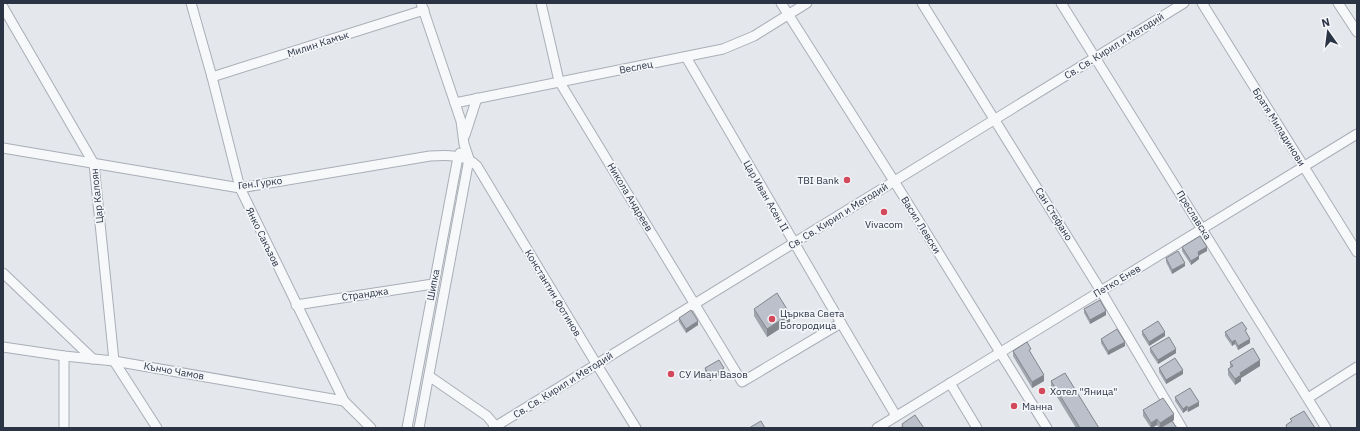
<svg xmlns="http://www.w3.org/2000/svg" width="1360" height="431" viewBox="0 0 1360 431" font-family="'IBM Plex Sans',sans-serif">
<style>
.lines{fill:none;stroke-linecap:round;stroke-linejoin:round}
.street-casing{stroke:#a9aeb7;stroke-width:11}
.street{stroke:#f7f8fa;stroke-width:9}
.wall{fill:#a1a5ae}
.shaded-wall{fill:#83868d}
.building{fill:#bbc0ca;stroke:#83868d}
.poi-dot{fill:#d1495b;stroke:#f4f6f9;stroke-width:1.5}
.labels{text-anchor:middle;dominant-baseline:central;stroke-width:3.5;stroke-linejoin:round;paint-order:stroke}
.street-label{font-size:10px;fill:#2b3445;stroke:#f4f6f9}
.poi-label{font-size:10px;fill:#2b3445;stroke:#f4f6f9;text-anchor:start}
</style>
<rect width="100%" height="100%" fill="#e4e7ec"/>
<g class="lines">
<defs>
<g id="street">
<path d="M191 3 212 77 240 188 344 401 371 428"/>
<path d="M541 3 559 81 742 382 841 323"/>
<path d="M781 3 894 181 1047 428"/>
<path d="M922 3 1101 291 1182 428"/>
<path d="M1061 3 1326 428"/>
<path d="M1202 3 1357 252"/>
<path d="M1338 3 1357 32"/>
<path d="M3 7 94 164 114 361 157 428"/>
<path d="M686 57 841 323 896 416"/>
<path d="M212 77 424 10"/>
<path d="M455 103 723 49 754 36 807 3"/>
<path d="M465 135 477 98"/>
<path d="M3 148 240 188 430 156C445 155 466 154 477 166L597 365 636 428"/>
<path d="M3 273 93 359"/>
<path d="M296 305 433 284"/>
<path d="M3 347 64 356 114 361 344 401"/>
<path d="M64 356V428"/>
<path d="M429 376 487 416 497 428"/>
<path d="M950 383 977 428"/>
<path d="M1308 398 1357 367"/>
<path d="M407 428 458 157 460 153"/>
<path d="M419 428 469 159 464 144 461 121 421 3"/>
<path d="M493 428 1184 3"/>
<path d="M877 428 1357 134"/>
</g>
</defs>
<use href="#street" class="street-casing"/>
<use href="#street" class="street"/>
</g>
<g class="wall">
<path d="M1182 247 1207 251 1199 255V259L1191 265 1182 251Z"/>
<path d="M1166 258 1185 266 1172 274 1166 262Z"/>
<path d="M754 309 790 322 767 337 754 316Z"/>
<path d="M1084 309 1106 315 1090 324 1084 313Z"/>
<path d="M679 318 698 325 686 333 679 322Z"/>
<path d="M1142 331 1165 336 1149 346 1142 335Z"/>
<path d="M1225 332 1247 333 1250 343 1238 350 1235 344 1232 346 1225 336Z"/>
<path d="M1101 339 1125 346 1108 355 1101 343Z"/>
<path d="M1150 348 1176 353 1158 364 1150 352Z"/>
<path d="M1013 351 1031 353 1044 381 1032 388 1013 356Z"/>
<path d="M1230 362 1260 366 1241 378V381L1235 385 1228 375V369L1230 368Z"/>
<path d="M705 368 724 372 710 381 705 372Z"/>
<path d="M1159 368 1183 374 1166 384 1159 372Z"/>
<path d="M1051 381 1099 428H1076L1051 387Z"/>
<path d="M1175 397 1199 406 1188 412 1187 410 1183 413 1175 401Z"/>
<path d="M1143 410 1174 420 1172 421 1177 428H1159L1157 425 1152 428H1151L1143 416Z"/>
</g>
<g class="shaded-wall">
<path d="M1207 247V251L1198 256V252Z"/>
<path d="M1199 256V259L1191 265V261Z"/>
<path d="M1185 263V266L1172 274V270Z"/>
<path d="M1106 311V315L1090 324V320Z"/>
<path d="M790 314V322L767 337V329Z"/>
<path d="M698 321V325L686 333V329Z"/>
<path d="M1165 332V336L1149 346V342Z"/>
<path d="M1250 339V343L1238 350V346Z"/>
<path d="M1235 340V344L1232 346V342Z"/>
<path d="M1125 342V346L1108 355V351Z"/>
<path d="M1176 349V353L1158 364V360Z"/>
<path d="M1260 360V366L1241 378V381L1235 385V379L1240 373Z"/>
<path d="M724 368V372L710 381V377Z"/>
<path d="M1183 370V374L1166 384V380Z"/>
<path d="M1044 375V381L1032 388V382Z"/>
<path d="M1199 402V406L1188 412V408Z"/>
<path d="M1187 406V410L1183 413V409Z"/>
<path d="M1174 414V420L1161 428H1160V423Z"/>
<path d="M1157 419V425L1151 428V423Z"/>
</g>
<g class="building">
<path d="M1200 236 1207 247 1198 252 1199 256 1191 261 1182 247Z"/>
<path d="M1178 251 1185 263 1172 270 1166 258Z"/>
<path d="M777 293 790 314 767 329 754 309Z"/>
<path d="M1100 300 1106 311 1090 320 1084 309Z"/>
<path d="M691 310 698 321 686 329 679 318Z"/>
<path d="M1158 321 1165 332 1149 342 1142 331Z"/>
<path d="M1242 322 1247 329 1245 330 1250 339 1238 346 1235 340 1232 342 1225 332Z"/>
<path d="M1117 329 1125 342 1108 351 1101 339Z"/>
<path d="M1169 337 1176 349 1158 360 1150 348Z"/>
<path d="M1027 342 1031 349 1029 350 1044 375 1032 382 1013 351Z"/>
<path d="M1253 348 1260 360 1240 373 1241 375 1235 379 1228 369 1233 366 1230 362Z"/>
<path d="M1175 358 1183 370 1166 380 1159 368Z"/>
<path d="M719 360 724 368 710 377 705 368Z"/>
<path d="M1065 373 1099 428H1080L1051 381Z"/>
<path d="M1190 388 1199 402 1188 408 1187 406 1183 409 1175 397Z"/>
<path d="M1163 398 1174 414 1160 423 1157 419 1151 423 1143 410Z"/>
<path d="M1304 411 1315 428H1287L1286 425 1292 421 1290 419Z"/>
<path d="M915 415 924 428H900L903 426 902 424Z"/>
<path d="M761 421 765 428H749Z"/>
<path d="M1172 421 1177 428H1160Z"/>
</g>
<g class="poi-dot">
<circle cx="847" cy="180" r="4"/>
<circle cx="884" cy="212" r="4"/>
<circle cx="772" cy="319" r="4"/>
<circle cx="671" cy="374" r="4"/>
<circle cx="1042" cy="391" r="4"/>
<circle cx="1014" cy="406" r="4"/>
</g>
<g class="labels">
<g class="street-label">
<text transform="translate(318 44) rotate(-18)">Милин Камък</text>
<text transform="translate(1114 46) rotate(-32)">Св. Св. Кирил и Методий</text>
<text transform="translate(636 67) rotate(-11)">Веслец</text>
<text transform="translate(1279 127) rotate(58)">Братя Миладинови</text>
<text transform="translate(260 183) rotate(-7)">Ген.Гурко</text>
<text transform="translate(97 196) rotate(-96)">Цар Калоян</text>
<text transform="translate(766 196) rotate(60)">Цар Иван Асен II</text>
<text transform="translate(630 197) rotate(59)">Никола Андреев</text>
<text transform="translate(1054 214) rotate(58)">Сан Стефано</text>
<text transform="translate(1194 215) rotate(58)">Преславска</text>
<text transform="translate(838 216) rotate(-32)">Св. Св. Кирил и Методий</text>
<text transform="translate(921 225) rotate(58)">Васил Левски</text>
<text transform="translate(263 237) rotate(64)">Янко Сакъзов</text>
<text transform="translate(1117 281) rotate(-31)">Петко Енев</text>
<text transform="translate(433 285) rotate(-79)">Шипка</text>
<text transform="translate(553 293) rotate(59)">Константин Фотинов</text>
<text transform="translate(365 294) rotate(-8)">Странджа</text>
<text transform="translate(174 371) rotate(10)">Кънчо Чамов</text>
<text transform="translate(563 385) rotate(-32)">Св. Св. Кирил и Методий</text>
</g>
<g class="poi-label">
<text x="839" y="180" text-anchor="end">TBI Bank</text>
<text x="884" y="224" text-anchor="middle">Vivacom</text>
<text x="780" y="313">Църква Света<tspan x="780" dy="12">Богородица</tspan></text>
<text x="679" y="374">СУ Иван Вазов</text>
<text x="1050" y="391">Хотел "Яница"</text>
<text x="1022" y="406">Манна</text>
</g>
</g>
<rect width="1360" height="431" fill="none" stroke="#2b3445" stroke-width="8"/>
<g transform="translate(1328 32) rotate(346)" stroke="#f4f6f9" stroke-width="3" paint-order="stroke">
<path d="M0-3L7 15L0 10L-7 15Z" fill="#2b3445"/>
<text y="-6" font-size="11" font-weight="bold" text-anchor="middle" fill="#2b3445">N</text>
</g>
</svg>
